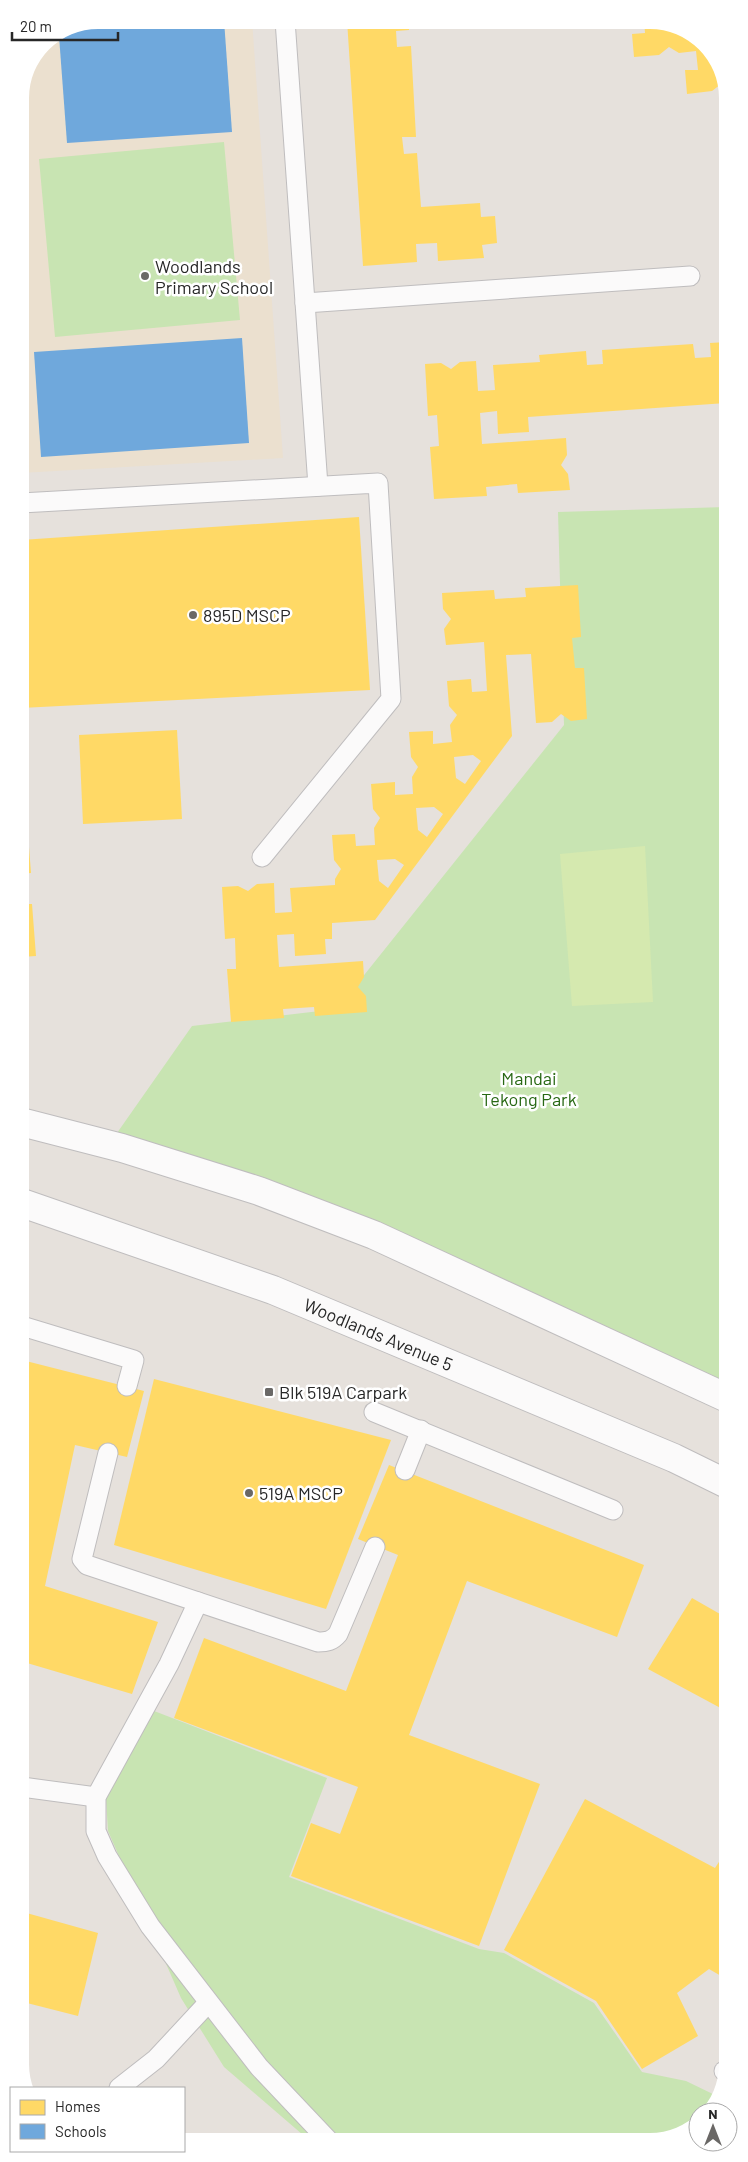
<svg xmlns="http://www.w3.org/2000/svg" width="748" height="2162" viewBox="0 0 748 2162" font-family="Barlow,sans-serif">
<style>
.education{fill:#ebe0cf}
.green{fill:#c8e4b2}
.pitch{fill:#d5e9af}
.homes{fill:#ffd966;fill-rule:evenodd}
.schools{fill:#6fa8dc}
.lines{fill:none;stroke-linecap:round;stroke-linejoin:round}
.service-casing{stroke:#bfbdbe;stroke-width:21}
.secondary-casing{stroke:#bfbdbe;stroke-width:30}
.service{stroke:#fbfafa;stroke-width:19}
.secondary{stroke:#fbfafa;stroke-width:28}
.poi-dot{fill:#6a6866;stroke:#fff;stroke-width:2}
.labels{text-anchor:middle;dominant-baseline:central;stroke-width:5;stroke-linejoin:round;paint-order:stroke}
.poi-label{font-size:18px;fill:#272727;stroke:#fff;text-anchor:start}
.park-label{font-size:18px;fill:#286814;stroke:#fff}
.street-label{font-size:18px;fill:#272727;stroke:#fff}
</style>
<rect width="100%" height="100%" fill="#e6e1dc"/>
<path class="education" d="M98 20H252L283 458 21 473 20 93 43 43Z"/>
<g class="green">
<path d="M224 142 240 320 55 337 39 159Z"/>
<path d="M726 507 727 1397 543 1313 110 1143 192 1026 337 1009 564 725 558 512Z"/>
<path d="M149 1709 327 1778 289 1877 479 1949 504 1953 594 2003 642 2072 686 2081 717 2096 712 2111 698 2112V2121L671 2139 310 2141 224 2067 181 1998 108 1831 106 1799Z"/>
</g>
<path class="pitch" d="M645 846 653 1002 572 1006 560 854Z"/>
<g class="homes">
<path d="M347 20H409V30L396 31 397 47 411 46 416 137H402L404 154 417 153 421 207 480 203 481 217 495 216 497 243 482 245 484 258 438 261 437 243 416 244 417 262 363 266Z"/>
<path d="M644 20H656L701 39 725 77V87L721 84 712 91 687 94 685 70H698L696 51 679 53 669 47 659 55 634 57 632 34 645 33Z"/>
<path d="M726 342V403L528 417 529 432 498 434 497 411 480 413 482 444 566 438 567 455 561 465 568 474 570 490 518 493 517 484 486 487 487 496 434 499 430 447 439 446 437 415 428 416 425 364 441 363 451 369 460 362 476 361 478 391 495 390 493 365 540 362 539 355 586 351 587 365 603 364 602 350 693 344 695 358 711 357 710 343Z"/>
<path d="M359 517 370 690 21 708V540Z"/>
<path d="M578 585 581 637 572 638 575 668H584L587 719 571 721 561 714 552 722 536 723 531 654 506 655 512 736 375 920 332 923V939H325L326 954 295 956 294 934 277 935 279 967 363 961 364 977 358 987 366 996 367 1012 315 1016 314 1007 283 1009 284 1018 231 1022 227 969H236L235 938 225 939 222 887 238 886 248 891 257 884 274 883 275 913 292 912 290 888 335 885V879L341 869 334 860 332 835 355 834 356 846 375 845 374 828 380 818 373 809 371 784 395 782V795L413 794 412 777 418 767 411 757 409 732 433 731V744L452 742 450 725 457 715 449 706 447 681 471 679 472 692 487 691 484 642 446 645 444 629 451 619 443 609 442 593 494 590 495 599 526 597 525 588ZM473 755 481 761 465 784 456 778 454 757ZM434 807 443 814 427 837 418 830 416 808ZM395 859 404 865 388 888 379 881 377 860Z"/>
<path d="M177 730 182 819 83 824 79 735Z"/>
<path d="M27 821 31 873 21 874V822Z"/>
<path d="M23 892 24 904H32L36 956 21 957Z"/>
<path d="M22 1360 144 1391 127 1457 75 1445 45 1586 158 1622 132 1694 27 1663 22 1655Z"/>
<path d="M154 1379 391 1440 326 1609 114 1545Z"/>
<path d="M389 1465 644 1565 617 1637 467 1581 409 1735 540 1784 479 1946 291 1876 311 1823 340 1834 358 1787 174 1718 204 1638 346 1691 398 1555 358 1539Z"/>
<path d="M692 1598 727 1618 728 1712 648 1669Z"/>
<path d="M585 1799 715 1868 728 1848V1980L709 1969 677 1993 698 2036 642 2069 596 2001 504 1950Z"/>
<path d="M23 1912 98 1933 78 2016 23 2002Z"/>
</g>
<g class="schools">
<path d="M98 20H224L232 132 67 143 59 36Z"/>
<path d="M23 86 28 179 20 180V93Z"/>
<path d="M242 338 249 443 41 457 34 352Z"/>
</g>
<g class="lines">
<defs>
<g id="service">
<path d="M285 20 318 486"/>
<path d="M305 303 690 276"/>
<path d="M21 503 378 483 391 699 262 857"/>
<path d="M22 1326 134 1360 127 1386"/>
<path d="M374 1412 613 1510"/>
<path d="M108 1453 82 1559 87 1565 318 1642C327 1642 332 1641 338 1634L375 1547"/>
<path d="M405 1470 421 1430"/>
<path d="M198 1602 169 1664 96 1797V1831L107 1856 150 1926 259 2067 329 2141"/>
<path d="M22 1787 96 1797"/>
<path d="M724 2071 725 2072"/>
<path d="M119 2088 156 2059 208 2003"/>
</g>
<g id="secondary">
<path d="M21 1122 122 1148 259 1191 374 1235 727 1398"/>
<path id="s1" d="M22 1203 273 1290 674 1458 727 1484"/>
</g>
</defs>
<use href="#service" class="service-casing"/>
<use href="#secondary" class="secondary-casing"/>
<use href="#service" class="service"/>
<use href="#secondary" class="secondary"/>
</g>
<g class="poi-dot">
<circle cx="145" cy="276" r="5"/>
<circle cx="193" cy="615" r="5"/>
<rect x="264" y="1387" width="10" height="10" rx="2.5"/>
<circle cx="249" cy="1493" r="5"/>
</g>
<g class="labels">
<g class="poi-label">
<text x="155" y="266">Woodlands<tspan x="155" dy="21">Primary School</tspan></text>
<text x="203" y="615">895D MSCP</text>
<text x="279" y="1392">Blk 519A Carpark</text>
<text x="259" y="1493">519A MSCP</text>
</g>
<g class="park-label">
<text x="529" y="1078">Mandai<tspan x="529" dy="21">Tekong Park</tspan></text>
</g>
<g class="street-label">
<text stroke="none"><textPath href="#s1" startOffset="380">Woodlands Avenue 5</textPath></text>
</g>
</g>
<path d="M0 0H748V2162H0ZM98 29H650A69 69 0 0 1 719 98V2064A69 69 0 0 1 650 2133H98A69 69 0 0 1 29 2064V98A69 69 0 0 1 98 29Z" fill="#fff" fill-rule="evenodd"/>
<rect x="10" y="2087" width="175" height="65" fill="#ffffff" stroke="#a9a9a9"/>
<rect x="20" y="2100" width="25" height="15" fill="#ffd966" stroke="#a9a9a9"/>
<text x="55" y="2112" font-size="15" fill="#272727">Homes</text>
<rect x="20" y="2124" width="25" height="15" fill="#6fa8dc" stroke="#a9a9a9"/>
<text x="55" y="2137" font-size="15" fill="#272727">Schools</text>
<g transform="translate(713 2127)"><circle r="24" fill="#ffffff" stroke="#a9a9a9"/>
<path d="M0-4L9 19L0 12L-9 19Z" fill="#6a6866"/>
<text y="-8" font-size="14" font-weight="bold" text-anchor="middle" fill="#272727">N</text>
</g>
<path d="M12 32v8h106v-8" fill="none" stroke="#272727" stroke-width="2.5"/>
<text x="20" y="32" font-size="15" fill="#272727" stroke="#ffffff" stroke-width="4" paint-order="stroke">20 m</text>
</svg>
